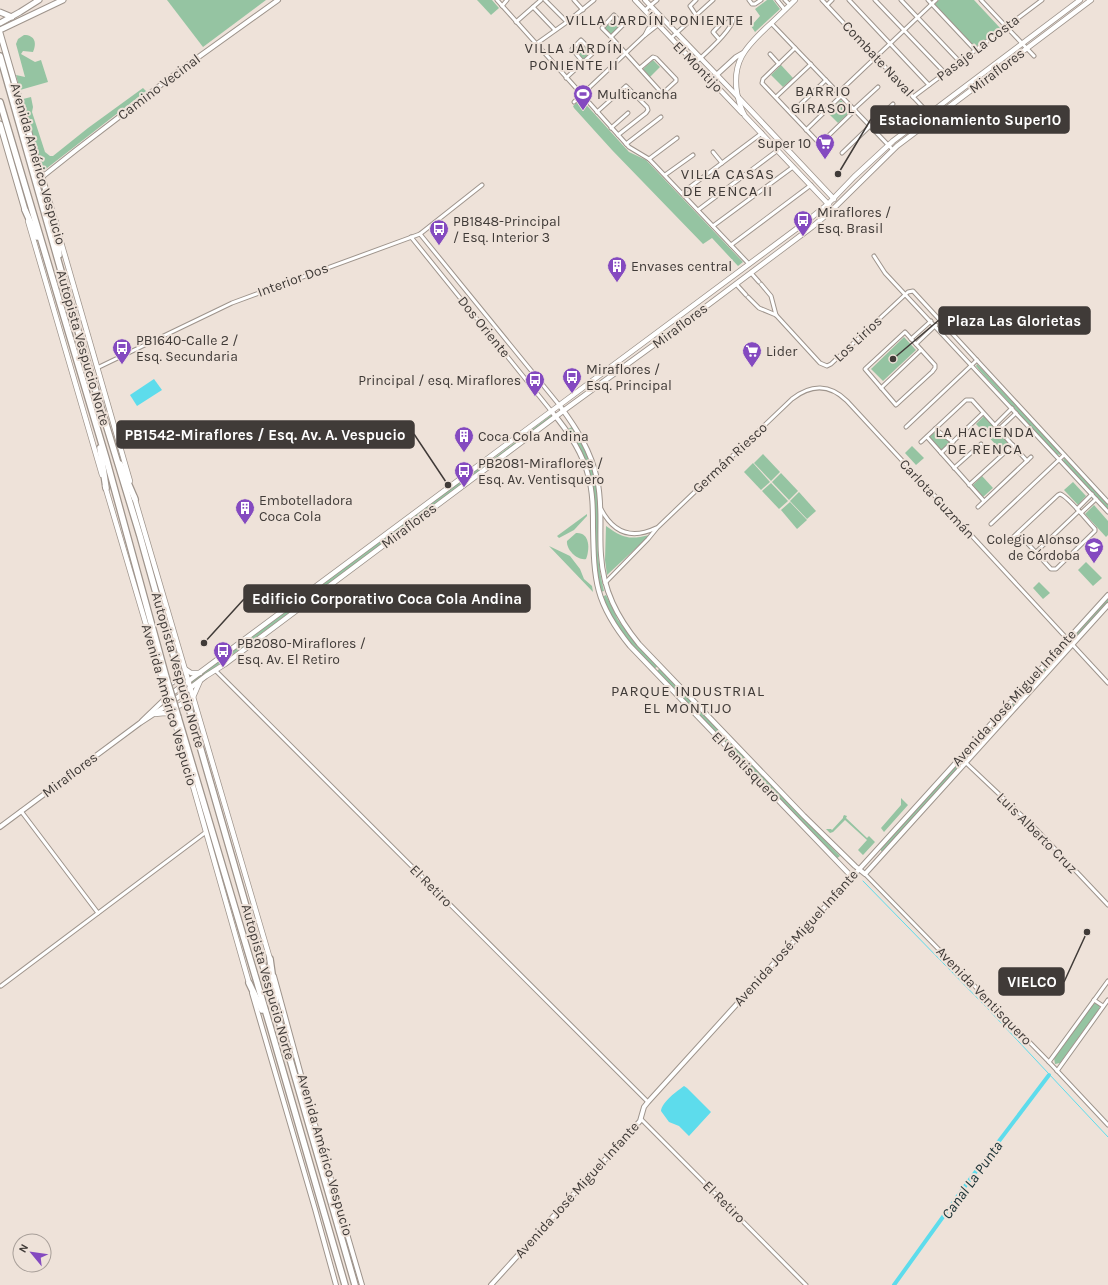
<svg xmlns="http://www.w3.org/2000/svg" width="1108" height="1285" viewBox="0 0 1108 1285" font-family="Karla,sans-serif">
<style>
.green{fill:#95c4a2}
.water{fill:#5ddcec}
.lines{fill:none;stroke-linecap:round;stroke-linejoin:round}
.stream{stroke:#5ddcec;stroke-width:1}
.canal{stroke:#5ddcec;stroke-width:4}
.minor-casing{stroke:#9e948c;stroke-width:5}
.tertiary-casing{stroke:#9e948c;stroke-width:6}
.secondary-casing{stroke:#9e948c;stroke-width:6}
.primary-casing{stroke:#9e948c;stroke-width:7}
.motorway-casing{stroke:#9e948c;stroke-width:8}
.minor{stroke:#fff;stroke-width:3}
.tertiary{stroke:#fff;stroke-width:4}
.secondary{stroke:#fff;stroke-width:4.5}
.primary{stroke:#fff;stroke-width:5}
.motorway{stroke:#fff;stroke-width:5.5}
.motorway-bridge-casing{stroke:#9e948c;stroke-width:8;stroke-linecap:butt}
.motorway-bridge{stroke:#fff;stroke-width:5.5}
.labels{text-anchor:middle;dominant-baseline:central;stroke-width:4;stroke-linejoin:round;paint-order:stroke}
.street-label{font-size:14px;fill:#403b38;stroke:#eee2d9}
.poi-label{font-size:14px;fill:#403b38;stroke:#eee2d9;text-anchor:start}
.neighbourhood-label{font-size:15px;letter-spacing:1px;fill:#403b38;stroke:#eee2d9}
.water-label{font-size:15px;font-style:italic;fill:#1d3336;stroke:#eee2d9}
.leader{fill:none;stroke:#403b38;stroke-width:1.5}
.callout-dot{fill:#403b38;stroke:#eee2d9;stroke-width:1.5}
.callout{fill:#403b38;stroke:#403b38;stroke-width:1.5}
.callout-label{font-size:15px;text-anchor:middle;font-weight:bold;fill:#fff}
</style>
<rect width="100%" height="100%" fill="#eee2d9"/>
<g class="green">
<path d="M167 0H266L203 47Z"/>
<path d="M477 0H492L499 8 491 15Z"/>
<path d="M767 0H773L780 9 755 32 751 26 760 16 755 9Z"/>
<path d="M939 0H974L1001 29 975 47 934 5Z"/>
<path d="M614 18 621 26 611 35 604 28Z"/>
<path d="M24 35C35 35 37 43 33 52L23 51 21 54 35 62 41 60 48 82 20 90 16 75 25 77 16 44 18 39Z"/>
<path d="M581 42 591 52 583 60 574 49Z"/>
<path d="M653 60 660 67 650 77 643 69Z"/>
<path d="M781 65 793 78 783 87 771 75Z"/>
<path d="M143 88 146 91 42 172 23 99 31 97 33 107 32 112 45 152 50 156H53L88 128Z"/>
<path d="M581 99 629 152 646 160 743 262 738 266 712 238 703 244 612 150 574 108 573 106Z"/>
<path d="M841 100 851 111 838 123 827 112Z"/>
<path d="M904 337 916 350 883 381 871 369Z"/>
<path d="M977 364 1060 452V455L1056 454 980 371 976 366Z"/>
<path d="M551 415 553 418 496 460 494 458Z"/>
<path d="M984 416 1010 444 1002 451 976 424Z"/>
<path d="M572 427C587 451 597 476 599 505 599 521 597 538 598 554 599 567 601 579 604 591L600 592 595 561V506L585 459 568 429Z"/>
<path d="M936 431 950 442 941 451 929 437Z"/>
<path d="M912 446 924 458 916 465 905 453Z"/>
<path d="M763 454 780 472 771 481 754 463Z"/>
<path d="M1064 458 1108 504V509L1063 461Z"/>
<path d="M489 460 492 464 191 685 190 682Z"/>
<path d="M753 463 770 482 761 490 744 472Z"/>
<path d="M781 473 798 491 789 500 772 482Z"/>
<path d="M982 476 993 488 983 497 973 485Z"/>
<path d="M1073 482 1086 496 1078 505 1064 490Z"/>
<path d="M771 483 788 501 779 509 762 491Z"/>
<path d="M799 492 816 511 807 519 790 501Z"/>
<path d="M790 502 807 520 797 529 781 510Z"/>
<path d="M1094 505 1108 521V535L1106 537 1085 514Z"/>
<path d="M587 514V516L574 530 559 538 557 536Z"/>
<path d="M606 526C623 538 628 540 650 535L607 575 605 560Z"/>
<path d="M576 533C590 532 590 549 586 559 578 561 566 550 567 541Z"/>
<path d="M549 546 570 556 580 569 584 579 592 586 593 592Z"/>
<path d="M1086 562 1102 578 1093 586 1078 570Z"/>
<path d="M1039 582 1050 593 1043 599 1033 588Z"/>
<path d="M606 595 618 620 633 640 658 666 654 669 630 643 614 622 602 597Z"/>
<path d="M1108 597V603L1077 636H1076L1074 635Z"/>
<path d="M1065 646 1066 649 1029 690 1026 687 1063 647Z"/>
<path d="M660 668 750 762 746 765 657 671Z"/>
<path d="M1022 692 1025 694 976 748 973 746Z"/>
<path d="M970 750 972 751V753L883 851H881V848Z"/>
<path d="M752 764 840 856 836 859 749 768Z"/>
<path d="M901 798 908 805 884 832 881 828 901 805Z"/>
<path d="M844 815 847 816 846 818 867 838 869 836 875 842 863 855 858 850 867 840 845 820 833 832 830 833 826 829H831L832 830 843 818V817Z"/>
<path d="M1096 1003 1100 1006 1099 1009 1060 1063 1055 1064 1054 1058 1092 1005Z"/>
</g>
<g class="water">
<path d="M154 379 162 390 137 406 130 395Z"/>
<path d="M684 1086 687 1088 711 1112 689 1136 679 1126 669 1122 661 1111C662 1102 677 1091 684 1086Z"/>
</g>
<g class="lines">
<path class="stream" d="M863 881 989 1010 1108 1137"/>
<path class="canal" d="M894 1285 968 1182 1049 1075"/>
<defs>
<g id="minor">
<path d="M497 0 629 147 649 159 749 264"/>
<path d="M545 0 567 22"/>
<path d="M574 0 583 10"/>
<path d="M749 0 752 4H755L761 0"/>
<path d="M777 0 785 10"/>
<path d="M785 0 790 5"/>
<path d="M822 0 933 118"/>
<path d="M849 0 929 85"/>
<path d="M875 0 945 73"/>
<path d="M901 0 960 62"/>
<path d="M928 0 975 50"/>
<path d="M981 0 1034 56"/>
<path d="M827 5 832 0"/>
<path d="M502 6 507 0"/>
<path d="M533 7 555 30"/>
<path d="M645 10 657 0"/>
<path d="M614 15 623 25 611 37 602 28Z"/>
<path d="M696 15 690 6 696 0"/>
<path d="M516 22 541 0"/>
<path d="M771 23 893 150"/>
<path d="M645 35 648 29 661 16"/>
<path d="M611 37 660 91 662 92H664L676 81V79L656 58 653 57 640 68"/>
<path d="M671 38 713 0"/>
<path d="M536 44 567 22 594 0"/>
<path d="M795 48 763 79 762 83 818 142H822L855 110"/>
<path d="M770 54 779 64"/>
<path d="M695 63C704 55 731 31 733 20L730 17 726 18 713 32 719 39"/>
<path d="M566 78 592 54V51L581 40 572 49 583 62"/>
<path d="M838 93 936 0"/>
<path d="M776 97 811 64"/>
<path d="M913 97 1042 0"/>
<path d="M574 102 645 35 664 20"/>
<path d="M854 109 878 87"/>
<path d="M597 112 626 86 647 107 648 110 646 113 618 135"/>
<path d="M791 113 826 80"/>
<path d="M611 128 628 113"/>
<path d="M806 130 841 96"/>
<path d="M626 144 661 117"/>
<path d="M713 152 722 163"/>
<path d="M842 153 893 104"/>
<path d="M649 159 677 138"/>
<path d="M665 175 693 155"/>
<path d="M682 193 762 133"/>
<path d="M698 210 778 150"/>
<path d="M713 226 793 167"/>
<path d="M420 234 560 406"/>
<path d="M411 237 552 412"/>
<path d="M731 245 811 185"/>
<path d="M874 256 885 273 1108 512"/>
<path d="M751 273 759 282"/>
<path d="M736 284 746 295"/>
<path d="M761 284 771 296 776 315"/>
<path d="M748 297 759 308 776 315 820 363 827 366 831 364 908 292 913 291 1108 502"/>
<path d="M905 332 935 365V368L932 372 896 405 865 369Z"/>
<path d="M911 339 931 321"/>
<path d="M916 344 936 325"/>
<path d="M97 368 232 303 420 234 482 185"/>
<path d="M881 388 921 350"/>
<path d="M995 425 1012 408"/>
<path d="M906 427 977 360"/>
<path d="M935 429 953 442"/>
<path d="M999 429 1016 413"/>
<path d="M927 437 984 501"/>
<path d="M921 442 966 400H972L1027 461"/>
<path d="M941 453 983 413"/>
<path d="M954 468 981 444"/>
<path d="M969 485 1013 445"/>
<path d="M978 507 1031 457"/>
<path d="M601 509C613 532 631 540 656 528"/>
<path d="M1077 509 1092 494"/>
<path d="M1081 513 1096 499"/>
<path d="M991 524 1064 455"/>
<path d="M1009 541 1058 495 1060 494C1068 496 1088 522 1095 529V531L1056 569H1051L1018 533"/>
<path d="M1036 552 1079 511"/>
<path d="M605 583 648 539 657 528 792 399C811 384 830 384 847 401L1108 683"/>
<path d="M215 670 648 1102"/>
<path d="M965 762 1037 830 1108 905"/>
<path d="M21 811 98 913"/>
<path d="M865 874 1049 1062 1108 1125"/>
<path d="M1 986 206 832"/>
<path d="M1094 1000 1103 1006"/>
<path d="M1049 1062 1108 981"/>
<path d="M1057 1071 1108 1000"/>
<path d="M641 1119 806 1285"/>
</g>
<g id="tertiary">
<path d="M635 0 742 113"/>
<path d="M645 0 738 97"/>
<path d="M711 80 736 57 743 53"/>
<path d="M42 177 76 150 179 71 278 0"/>
<path d="M560 406C577 429 591 451 597 479 603 504 599 530 601 555 603 590 617 617 639 644L804 816 855 866 865 874 1108 605"/>
<path d="M552 412C568 431 582 451 588 475 593 492 593 510 593 527 594 581 595 603 630 646L852 877"/>
<path d="M142 721 167 697"/>
<path d="M0 827 140 723 169 704"/>
<path d="M274 976 309 1104 362 1285"/>
<path d="M252 993 315 1209 336 1285"/>
<path d="M491 1285 640 1121 644 1107 648 1102 1108 595"/>
</g>
<g id="secondary">
<path d="M795 0C786 9 776 19 766 28 745 48 732 62 737 93 739 101 740 108 745 116L829 205"/>
<path d="M739 98 834 199"/>
<path d="M28 221 102 475"/>
<path d="M59 235 130 481"/>
<path d="M105 486 173 716 249 983"/>
<path d="M134 496 270 959"/>
<path d="M185 669 191 673H200"/>
<path d="M165 685 170 684 181 676"/>
<path d="M167 697 807 221 828 204 854 177 893 141 1080 0"/>
<path d="M193 697 200 681"/>
<path d="M169 704 206 676 225 664 563 411 688 320 812 227 830 212 897 146 1091 0"/>
<path d="M155 714 165 713 173 716 177 707 188 700"/>
</g>
<g id="primary">
<path d="M0 12 12 17"/>
<path d="M0 23 20 12 39 0"/>
<path d="M0 30 63 0"/>
<path d="M0 33 55 222"/>
<path d="M0 124 25 210"/>
</g>
<g id="motorway">
<path d="M0 56 84 352 140 536 177 668"/>
<path d="M0 102 106 458 166 677"/>
<path d="M25 210 37 237"/>
<path d="M55 222 59 255"/>
<path d="M100 448 106 488"/>
<path d="M120 464 135 499"/>
<path d="M189 708 355 1285"/>
<path d="M178 717 270 1026 345 1285"/>
<path d="M270 959 276 1002"/>
<path d="M249 983 262 1010"/>
</g>
</defs>
<use href="#minor" class="minor-casing"/>
<use href="#tertiary" class="tertiary-casing"/>
<use href="#secondary" class="secondary-casing"/>
<use href="#primary" class="primary-casing"/>
<use href="#motorway" class="motorway-casing"/>
<use href="#minor" class="minor"/>
<use href="#tertiary" class="tertiary"/>
<use href="#secondary" class="secondary"/>
<use href="#primary" class="primary"/>
<use href="#motorway" class="motorway"/>
<defs>
<g id="motorway-bridge">
<path d="M177 668 189 708"/>
<path d="M166 677 178 717"/>
</g>
</defs>
<use href="#motorway-bridge" class="motorway-bridge-casing"/>
<use href="#motorway-bridge" class="motorway-bridge"/>
</g>
<defs>
<symbol id="stadium-pin" viewBox="-11 -11 22 30"><path d="M0 17L-7.5 6A9.5 9.5 0 1 1 7.5 6Z" fill="#844ac0" stroke="#eee2d9"/><path d="M0-5a6.5 5 0 1 0 0 10a6.5 5 0 1 0 0-10ZM-3.5-1.8h7v3.6h-7Z" fill="#fff"/></symbol>
<symbol id="supermarket-pin" viewBox="-11 -11 22 30"><path d="M0 17L-7.5 6A9.5 9.5 0 1 1 7.5 6Z" fill="#844ac0" stroke="#eee2d9"/><path d="M-6-5.5h2.5l.6 2H6L4.5 2H-2.5L-4.4-4H-6ZM-1.5 3.2a1.3 1.3 0 1 0 .1 0ZM3 3.2a1.3 1.3 0 1 0 .1 0Z" fill="#fff"/></symbol>
<symbol id="bus-pin" viewBox="-11 -11 22 30"><path d="M0 17L-7.5 6A9.5 9.5 0 1 1 7.5 6Z" fill="#844ac0" stroke="#eee2d9"/><path d="M-5-6H5V4H4V6H2V4H-2V6H-4V4H-5ZM-3.5-4V0h7V-4ZM-3.5 1.2v1.5H-2V1.2ZM2 1.2v1.5H3.5V1.2Z" fill="#fff"/></symbol>
<symbol id="building-pin" viewBox="-11 -11 22 30"><path d="M0 17L-7.5 6A9.5 9.5 0 1 1 7.5 6Z" fill="#844ac0" stroke="#eee2d9"/><path d="M-4-6H4V6H1V3H-1V6H-4ZM-2.5-4.3h1.7v1.8h-1.7ZM.8-4.3h1.7v1.8H.8ZM-2.5-1h1.7V.8h-1.7ZM.8-1h1.7V.8H.8Z" fill="#fff"/></symbol>
<symbol id="school-pin" viewBox="-11 -11 22 30"><path d="M0 17L-7.5 6A9.5 9.5 0 1 1 7.5 6Z" fill="#844ac0" stroke="#eee2d9"/><path d="M0-5L7-2L0 1L-7-2ZM-4 1L0 2.5L4 1V4Q0 6-4 4Z" fill="#fff"/></symbol>
</defs>
<g fill-rule="evenodd">
<use href="#stadium-pin" x="572" y="83" width="22" height="30"/>
<use href="#supermarket-pin" x="814" y="132" width="22" height="30"/>
<use href="#bus-pin" x="792" y="209" width="22" height="30"/>
<use href="#bus-pin" x="428" y="218" width="22" height="30"/>
<use href="#building-pin" x="606" y="255" width="22" height="30"/>
<use href="#bus-pin" x="111" y="337" width="22" height="30"/>
<use href="#supermarket-pin" x="741" y="340" width="22" height="30"/>
<use href="#bus-pin" x="561" y="366" width="22" height="30"/>
<use href="#bus-pin" x="524" y="369" width="22" height="30"/>
<use href="#building-pin" x="453" y="425" width="22" height="30"/>
<use href="#bus-pin" x="453" y="460" width="22" height="30"/>
<use href="#building-pin" x="234" y="497" width="22" height="30"/>
<use href="#school-pin" x="1083" y="536" width="22" height="30"/>
<use href="#bus-pin" x="212" y="640" width="22" height="30"/>
</g>
<g class="labels">
<g class="street-label">
<text transform="translate(978 48) rotate(-37)">Pasaje La Costa</text>
<text transform="translate(878 59) rotate(47)">Combate Naval</text>
<text transform="translate(698 67) rotate(46)">El Montijo</text>
<text transform="translate(997 71) rotate(-37)">Miraflores</text>
<text transform="translate(159 87) rotate(-37)">Camino Vecinal</text>
<text transform="translate(38 164) rotate(74)">Avenida Américo Vespucio</text>
<text transform="translate(293 280) rotate(-20)">Interior Dos</text>
<text transform="translate(680 326) rotate(-37)">Miraflores</text>
<text transform="translate(484 327) rotate(51)">Dos Oriente</text>
<text transform="translate(858 339) rotate(-43)">Los Lirios</text>
<text transform="translate(83 348) rotate(74)">Autopista Vespucio Norte</text>
<text transform="translate(730 458) rotate(-43)">Germán Riesco</text>
<text transform="translate(937 499) rotate(47)">Carlota Guzmán</text>
<text transform="translate(409 526) rotate(-37)">Miraflores</text>
<text transform="translate(178 670) rotate(74)">Autopista Vespucio Norte</text>
<text transform="translate(1014 698) rotate(-48)">Avenida José Miguel Infante</text>
<text transform="translate(169 705) rotate(74)">Avenida Américo Vespucio</text>
<text transform="translate(746 767) rotate(46)">El Ventisquero</text>
<text transform="translate(70 775) rotate(-37)">Miraflores</text>
<text transform="translate(1037 833) rotate(45)">Luis Alberto Cruz</text>
<text transform="translate(431 886) rotate(45)">El Retiro</text>
<text transform="translate(796 938) rotate(-48)">Avenida José Miguel Infante</text>
<text transform="translate(268 982) rotate(74)">Autopista Vespucio Norte</text>
<text transform="translate(984 996) rotate(46)">Avenida Ventisquero</text>
<text transform="translate(325 1155) rotate(74)">Avenida Américo Vespucio</text>
<text transform="translate(577 1190) rotate(-48)">Avenida José Miguel Infante</text>
<text transform="translate(724 1202) rotate(45)">El Retiro</text>
</g>
<g class="poi-label">
<text x="597" y="94">Multicancha</text>
<text x="811" y="143" text-anchor="end">Super 10</text>
<text x="817" y="212">Miraflores /<tspan x="817" dy="16">Esq. Brasil</tspan></text>
<text x="453" y="221">PB1848-Principal<tspan x="453" dy="16">/ Esq. Interior 3</tspan></text>
<text x="631" y="266">Envases central</text>
<text x="136" y="340">PB1640-Calle 2 /<tspan x="136" dy="16">Esq. Secundaria</tspan></text>
<text x="766" y="351">Lider</text>
<text x="586" y="369">Miraflores /<tspan x="586" dy="16">Esq. Principal</tspan></text>
<text x="521" y="380" text-anchor="end">Principal / esq. Miraflores</text>
<text x="478" y="436">Coca Cola Andina</text>
<text x="478" y="463">PB2081-Miraflores /<tspan x="478" dy="16">Esq. Av. Ventisquero</tspan></text>
<text x="259" y="500">Embotelladora<tspan x="259" dy="16">Coca Cola</tspan></text>
<text x="1080" y="539" text-anchor="end">Colegio Alonso<tspan x="1080" dy="16">de Córdoba</tspan></text>
<text x="237" y="643">PB2080-Miraflores /<tspan x="237" dy="16">Esq. Av. El Retiro</tspan></text>
</g>
<g class="neighbourhood-label">
<text x="660" y="20">VILLA JARDÍN PONIENTE I</text>
<text x="574" y="48">VILLA JARDÍN<tspan x="574" dy="17">PONIENTE II</tspan></text>
<text x="823" y="91">BARRIO<tspan x="823" dy="17">GIRASOL</tspan></text>
<text x="728" y="174">VILLA CASAS<tspan x="728" dy="17">DE RENCA II</tspan></text>
<text x="985" y="432">LA HACIENDA<tspan x="985" dy="17">DE RENCA</tspan></text>
<text x="688" y="691">PARQUE INDUSTRIAL<tspan x="688" dy="17">EL MONTIJO</tspan></text>
</g>
<g class="water-label">
<text transform="translate(972 1180) rotate(-54)">Canal La Punta</text>
</g>
</g>
<path class="leader" d="M838 174L871 119M893 359L939 320M448 485L414 434M204 643L244 599M1087 932L1064 982"/>
<g class="callout-dot">
<circle cx="838" cy="174" r="4"/>
<circle cx="893" cy="359" r="4"/>
<circle cx="448" cy="485" r="4"/>
<circle cx="204" cy="643" r="4"/>
<circle cx="1087" cy="932" r="4"/>
</g>
<g class="callout">
<rect x="871" y="106" width="198" height="27" rx="4"/>
<rect x="939" y="307" width="151" height="27" rx="4"/>
<rect x="117" y="421" width="297" height="27" rx="4"/>
<rect x="244" y="585" width="286" height="27" rx="4"/>
<rect x="999" y="968" width="65" height="27" rx="4"/>
</g>
<g class="callout-label">
<text x="970" y="125">Estacionamiento Super10</text>
<text x="1014" y="326">Plaza Las Glorietas</text>
<text x="265" y="440">PB1542-Miraflores / Esq. Av. A. Vespucio</text>
<text x="387" y="604">Edificio Corporativo Coca Cola Andina</text>
<text x="1032" y="987">VIELCO</text>
</g>
<g transform="translate(32 1253) rotate(299)"><circle r="19" fill="#eee2d9" stroke="#a89f99"/>
<path d="M0-3L7 15L0 10L-7 15Z" fill="#844ac0"/>
<text y="-6" font-size="11" font-weight="bold" text-anchor="middle" fill="#403b38">N</text>
</g>
</svg>
